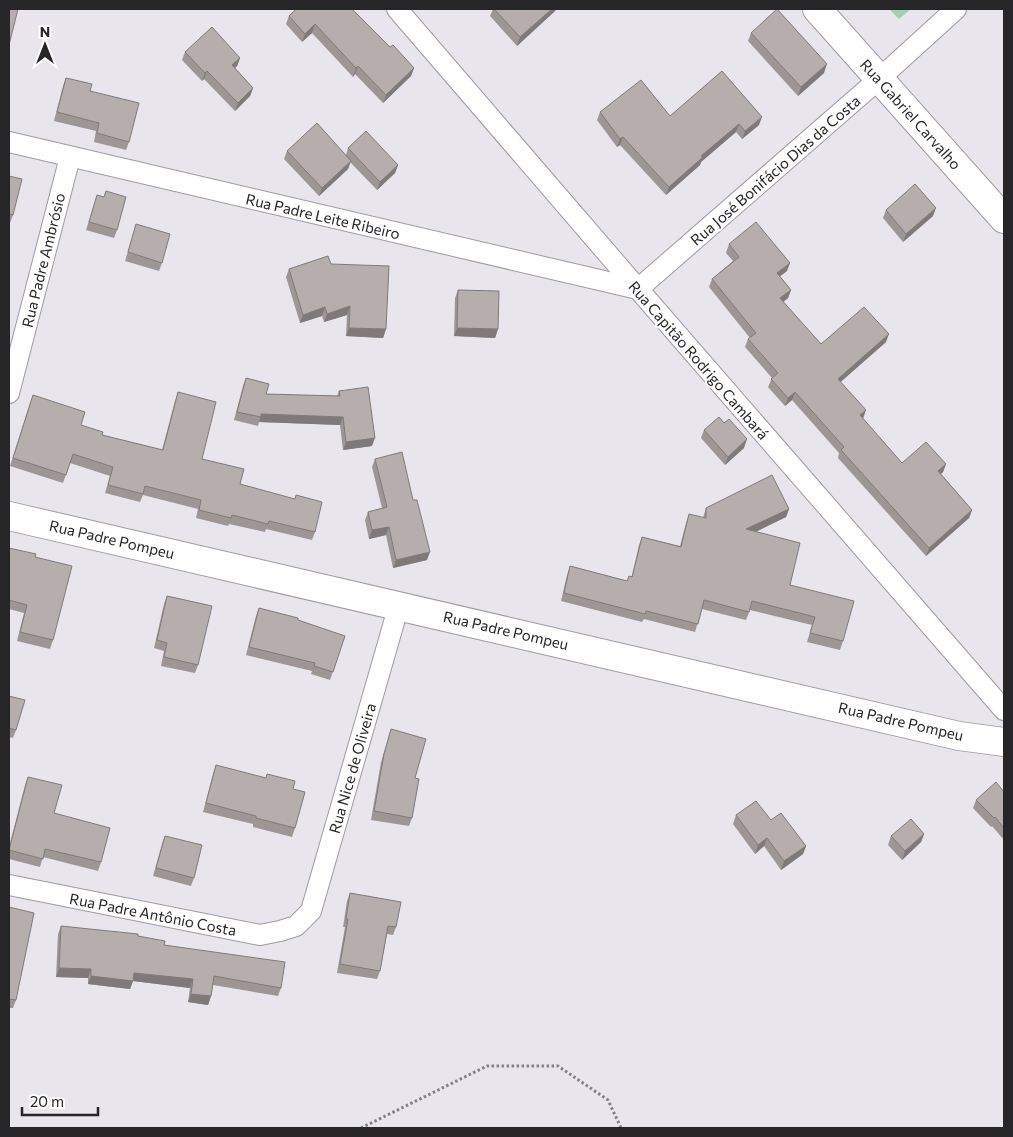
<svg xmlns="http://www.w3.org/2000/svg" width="1013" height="1137" viewBox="0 0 1013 1137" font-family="Commissioner,sans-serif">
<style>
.green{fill:#a5d0b0}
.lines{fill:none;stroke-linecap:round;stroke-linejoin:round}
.street-casing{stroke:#9d9ba1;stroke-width:22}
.secondary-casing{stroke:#9d9ba1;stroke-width:30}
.path{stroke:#828085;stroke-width:3;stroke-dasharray:2.5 2.5;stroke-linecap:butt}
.street{stroke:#fff;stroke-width:20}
.secondary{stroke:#fff;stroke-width:28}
.wall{fill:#9d9695}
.shaded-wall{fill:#7f7a79}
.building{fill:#b6aead;stroke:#7f7a79}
.labels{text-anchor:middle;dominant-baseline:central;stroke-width:4;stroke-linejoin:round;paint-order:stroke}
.street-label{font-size:15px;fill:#262528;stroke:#fff}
</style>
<rect width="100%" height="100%" fill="#e8e5ec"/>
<path class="green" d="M889 9H911L899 19Z"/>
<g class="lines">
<defs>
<g id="street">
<path d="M397 9 638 289 1004 710"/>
<path d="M9 142 638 289 879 79 956 9"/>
<path d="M9 393 70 157"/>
<path d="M9 885 260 935 280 931 296 926 311 911 399 605"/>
</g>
<g id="secondary">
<path d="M817 9 1004 219"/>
<path d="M9 516 959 736 1004 742"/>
</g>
</defs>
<use href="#street" class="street-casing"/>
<use href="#secondary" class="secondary-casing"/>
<path class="path" d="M361 1128 487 1066H558L608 1100 621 1128"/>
<use href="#street" class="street"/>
<use href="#secondary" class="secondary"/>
</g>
<g class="wall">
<path d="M493 9H556L555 11 517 46 490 16Z"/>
<path d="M289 16 390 47 414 68 411 76 383 103 355 74 353 77 312 33 302 42 286 24Z"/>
<path d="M751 33 824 73 798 96 748 41Z"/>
<path d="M185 52 240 58 237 66 235 68 253 88 250 96 235 111 204 79 202 81 182 60Z"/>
<path d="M66 78 90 91 129 142 126 150 94 142 96 131 54 121 63 86Z"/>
<path d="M600 112 670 116 759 125 742 139 736 132 701 162 700 165 666 195 620 145 617 147 597 120Z"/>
<path d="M348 148 398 165 395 173 377 190 350 162 348 169 319 196 284 159 287 151 346 155Z"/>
<path d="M9 176 13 215 10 223H9Z"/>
<path d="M97 195 117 230 114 238 86 230Z"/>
<path d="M886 210 933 216 903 242 883 218Z"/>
<path d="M136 224 162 263 159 271 125 261Z"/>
<path d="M729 244 787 271 780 276 791 290 788 298 783 302 821 344 886 342 840 382 863 419 902 463 946 464 943 472 941 474 972 510 969 518 926 556 838 458 839 453 792 400 785 406 768 387 772 378 745 347 748 339 750 338 709 287 712 279 733 261 726 253Z"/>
<path d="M331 264 386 329 383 338 346 336 347 315 324 322 322 316 300 323 286 277 289 269Z"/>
<path d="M458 290 498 329 495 338 454 336 455 298Z"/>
<path d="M246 378 266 394 337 396 339 391 372 446 343 450 340 425 259 422 258 426 234 420 243 386Z"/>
<path d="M178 392 202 459 240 484 315 532 312 540 266 529 265 532 229 524 228 526 196 518 198 509 143 495 140 502 105 493 110 476 70 463 63 483 10 466 30 403 102 435 162 450 175 401Z"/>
<path d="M704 430 744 448 725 465 701 438Z"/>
<path d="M375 459 427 560 393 568 386 535 369 539 365 520 368 512 382 508 372 467Z"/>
<path d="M706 508 789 509 786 517 755 532 790 585 843 641 840 650 807 642 812 625 750 610 746 620 702 609 695 632 644 619 642 622 561 601 567 575 570 566 627 581 629 576H632L639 545 642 537 680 546 686 523 689 514 703 518Z"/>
<path d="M9 548 35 557 53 640 50 649 17 641 24 613 9 609Z"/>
<path d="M167 596 198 665 195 673 161 666 164 651 154 648 164 604Z"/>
<path d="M259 608 345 636 330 680 311 674 312 671 246 655 256 616Z"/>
<path d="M9 696 16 730 13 738 9 737Z"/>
<path d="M391 729 415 778 412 818 409 826 371 820 381 762Z"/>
<path d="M216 765 293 789 295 828 292 837 253 827V824L203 812 213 774Z"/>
<path d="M28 777 54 813 101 862 98 871 43 857 40 867 9 859V847L25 785Z"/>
<path d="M1004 792V840L992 826 991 827 973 808 976 800Z"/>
<path d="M736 815 771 820 806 846 803 854 781 870 764 846 755 854 733 824Z"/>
<path d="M924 834 921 842 902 860 888 845 891 836Z"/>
<path d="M165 836 194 878 191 886 153 876 162 844Z"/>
<path d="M350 893 396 927 393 935 387 934 380 971 377 979 337 973 345 927H343L347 901Z"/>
<path d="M9 907 16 1000 13 1008H9Z"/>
<path d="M61 926 138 936 164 945 281 988 278 996 213 985 211 996 208 1005 188 1002 190 988 133 981 130 989 88 984V978L56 977 58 934Z"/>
</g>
<g class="shaded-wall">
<path d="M552 9H556L555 11 517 46 520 37Z"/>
<path d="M315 24 312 33 302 42 305 34Z"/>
<path d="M240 58 237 66 229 74 232 65Z"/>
<path d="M827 64 824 73 798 96 801 87Z"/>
<path d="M358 66 355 74 353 77 356 68Z"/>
<path d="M414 68 411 76 383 103 386 95Z"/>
<path d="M207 71 204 79 202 81 205 73Z"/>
<path d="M253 88 250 96 235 111 238 103Z"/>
<path d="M762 117 759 125 742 139 745 131Z"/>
<path d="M739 124 736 132 701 162 700 165 666 195 669 187 701 156Z"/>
<path d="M623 137 620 145 617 147 620 139Z"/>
<path d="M351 161 348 169 319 196 322 188Z"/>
<path d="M398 165 395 173 377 190 380 182Z"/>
<path d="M936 208 933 216 903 242 906 234Z"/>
<path d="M790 263 787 271 774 281 777 273Z"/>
<path d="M791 290 788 298 777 307 780 298Z"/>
<path d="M350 306 347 315 324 322 327 314Z"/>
<path d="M325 307 322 316 300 323 303 315Z"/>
<path d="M349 328 386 329 383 338 346 336Z"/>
<path d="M457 328 498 329 495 338 454 336Z"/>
<path d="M889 334 886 342 835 387 838 379Z"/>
<path d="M795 392 792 400 785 406 788 398Z"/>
<path d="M866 410 863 419 860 415Z"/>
<path d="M261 414 343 417 340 425 259 422Z"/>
<path d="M375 438 372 446 343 450 346 442Z"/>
<path d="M747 439 744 448 725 465 728 457Z"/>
<path d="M946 464 943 472 935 479 938 471Z"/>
<path d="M789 509 786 517 743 538 746 529Z"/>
<path d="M972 510 969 518 926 556 929 548Z"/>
<path d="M389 527 386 535 369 539 372 530Z"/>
<path d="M430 552 427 560 393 568 396 560Z"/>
<path d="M924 834 921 842 902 860 905 851Z"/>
<path d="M767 838 764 846 755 854 758 845Z"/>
<path d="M806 846 803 854 781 870 784 861Z"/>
<path d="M59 968 91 969 88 978 56 977Z"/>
<path d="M134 973 193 979 190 988 133 981 130 989 88 984 91 976Z"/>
<path d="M191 994 211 996 208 1005 188 1002Z"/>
</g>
<g class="building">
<path d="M9 9H18L9 45Z"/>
<path d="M296 9H352L390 47 393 45 414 68 386 95 358 66 356 68 315 24 305 34 289 16Z"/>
<path d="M494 9H552L520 37Z"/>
<path d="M777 9 827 64 801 87 751 33Z"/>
<path d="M212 27 240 58 232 65 253 88 238 103 207 71 205 73 185 52Z"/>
<path d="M722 71 762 117 745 131 739 124 701 156 703 157 669 187 623 137 620 139 600 112 641 80 670 116Z"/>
<path d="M66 78 92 84 90 91 139 103 129 142 97 133 99 123 57 112Z"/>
<path d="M317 123 351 161 322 188 287 151Z"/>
<path d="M366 131 398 165 380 182 348 148Z"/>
<path d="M9 176 22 179 13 215 9 214Z"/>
<path d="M915 184 936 208 906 234 886 210Z"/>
<path d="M106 191 126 197 117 230 89 222 97 195 104 197Z"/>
<path d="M756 222 790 263 777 273 791 290 780 298 821 344 864 307 889 334 838 379 866 410 860 415 902 463 926 442 946 464 938 471 972 510 929 548 841 450 844 447 795 392 788 398 771 379 778 373 748 339 756 333 712 279 739 257 729 244Z"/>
<path d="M136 224 170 234 162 263 128 252Z"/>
<path d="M328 256 331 264 389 266 386 329 349 328 350 306 327 314 325 307 303 315 289 269Z"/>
<path d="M458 290 499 291 498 329 457 328Z"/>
<path d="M246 378 269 384 266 394 340 396 339 391 368 387 375 438 346 442 343 417 261 414V417L237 412Z"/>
<path d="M178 392 216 402 202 459 244 469 240 484 295 499 296 495 322 502 315 532 269 521 268 524 232 515 231 518 199 510 201 500 145 486 143 494 108 485 113 467 73 454 66 475 13 458 33 395 85 412 81 425 103 432 102 435 163 450Z"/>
<path d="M719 417 724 423 729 419 747 439 728 457 704 430Z"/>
<path d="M402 452 413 500H417L430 552 396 560 389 527 372 530 368 512 387 507 375 459Z"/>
<path d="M772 475 789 509 746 529 800 543 790 585 854 601 843 641 810 633 815 617 752 601 749 612 704 600 698 624 646 611 645 614 564 593 570 566 627 581 629 576 632 577 642 537 681 547 689 514 706 518V508Z"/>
<path d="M9 548 36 554 35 557 72 566 53 640 20 632 27 605 9 600Z"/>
<path d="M167 596 212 606 198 665 164 657 167 643 157 640Z"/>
<path d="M259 608 298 618V620L345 636 333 672 314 666 315 663 249 647Z"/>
<path d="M9 696 25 700 16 730 9 728Z"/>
<path d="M391 729 426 739 415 778 419 779 412 818 374 811 384 754Z"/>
<path d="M216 765 266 778 267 774 295 781 293 789 305 792 295 828 256 818V816L206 803Z"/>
<path d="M28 777 62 785 54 813 110 828 101 862 45 849 43 859 9 850Z"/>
<path d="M996 782 1004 792V828L995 817 994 818 976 800Z"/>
<path d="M756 801 771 820 781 813 806 846 784 861 767 838 758 845 736 815Z"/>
<path d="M911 819 924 834 905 851 891 836Z"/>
<path d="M165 836 202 845 194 878 156 868Z"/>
<path d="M350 893 401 902 396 927 388 926 380 971 340 964 348 919H346Z"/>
<path d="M9 907 34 913 16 1000 9 999Z"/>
<path d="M61 926 138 934V936L165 941 164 945 285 962 281 988 214 976 211 996 191 994 193 979 134 973 133 981 91 976V969L59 968Z"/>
</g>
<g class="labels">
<g class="street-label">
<text transform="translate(911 114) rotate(48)">Rua Gabriel Carvalho</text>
<text transform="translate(775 170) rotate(-41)">Rua José Bonifácio Dias da Costa</text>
<text transform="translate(323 216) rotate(13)">Rua Padre Leite Ribeiro</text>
<text transform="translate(43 260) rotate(-76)">Rua Padre Ambrósio</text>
<text transform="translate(699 360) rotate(49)">Rua Capitão Rodrigo Cambará</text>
<text transform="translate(112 539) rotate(13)">Rua Padre Pompeu</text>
<text transform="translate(506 630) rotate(13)">Rua Padre Pompeu</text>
<text transform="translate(901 721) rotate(13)">Rua Padre Pompeu</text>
<text transform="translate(352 768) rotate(-74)">Rua Nice de Oliveira</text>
<text transform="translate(153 914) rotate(11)">Rua Padre Antônio Costa</text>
</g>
</g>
<rect width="1013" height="1137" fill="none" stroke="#262528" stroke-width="20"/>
<g transform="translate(45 45)" stroke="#ffffff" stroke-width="4" paint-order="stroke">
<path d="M0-4L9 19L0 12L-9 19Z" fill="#262528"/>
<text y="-8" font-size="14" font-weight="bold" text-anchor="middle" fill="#262528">N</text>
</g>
<path d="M22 1107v8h76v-8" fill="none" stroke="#262528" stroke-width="2.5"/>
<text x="30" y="1107" font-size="15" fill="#262528" stroke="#ffffff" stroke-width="4" paint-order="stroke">20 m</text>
</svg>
